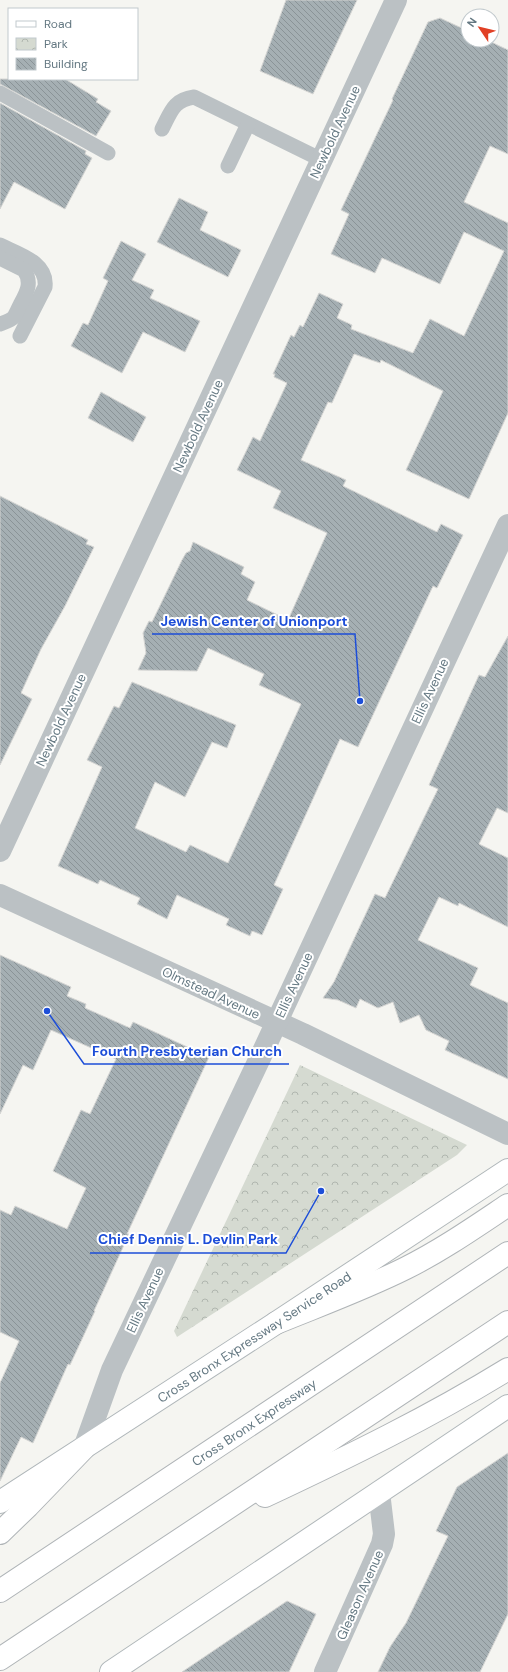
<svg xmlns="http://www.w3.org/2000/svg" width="508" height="1672" viewBox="0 0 508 1672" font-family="'DM Sans',sans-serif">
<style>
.park{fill:url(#park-crowns)}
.building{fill:url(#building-back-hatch);stroke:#d6d6d4}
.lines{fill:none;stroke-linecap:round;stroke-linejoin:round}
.secondary-casing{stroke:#b0b7ba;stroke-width:24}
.highway-casing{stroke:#afb4b7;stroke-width:24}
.lane{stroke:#bbc1c4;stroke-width:15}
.street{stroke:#bbc1c4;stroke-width:22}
.secondary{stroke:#fff;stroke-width:22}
.highway{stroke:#fff;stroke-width:22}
.labels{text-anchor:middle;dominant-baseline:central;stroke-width:4;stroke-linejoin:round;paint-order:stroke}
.street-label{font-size:13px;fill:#647882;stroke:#fff}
.leader{fill:none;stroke:#1d4ed8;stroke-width:1.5}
.callout-dot{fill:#1d4ed8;stroke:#fff;stroke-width:1.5}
.callout-label{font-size:14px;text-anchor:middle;font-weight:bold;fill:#1d4ed8;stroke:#fff;stroke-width:4;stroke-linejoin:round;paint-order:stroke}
</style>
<defs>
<pattern id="park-crowns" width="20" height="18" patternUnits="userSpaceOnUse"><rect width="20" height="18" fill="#d5dad1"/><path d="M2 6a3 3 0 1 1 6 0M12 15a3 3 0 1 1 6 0" fill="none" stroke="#b0b6af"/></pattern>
<pattern id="building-back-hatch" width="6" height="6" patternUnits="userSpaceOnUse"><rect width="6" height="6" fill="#a5afb3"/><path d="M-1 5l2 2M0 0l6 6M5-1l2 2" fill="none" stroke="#8a9397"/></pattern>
</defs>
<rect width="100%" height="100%" fill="#f5f5f1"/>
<path class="park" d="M300 1065 467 1145 457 1155 177 1337 174 1331Z"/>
<g class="building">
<path d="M286 0H357L313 94 260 71Z"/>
<path d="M440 18 468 31V40H487L508 50V154L490 146 464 202 508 223V413L469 499 406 470 443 391 381 360 380 363 354 354 332 403 328 402 301 460 346 480 343 486 437 532 441 524 463 535 437 588 433 586 358 747 340 739 274 885 283 889 262 935 252 931 250 936 226 925 229 919 177 895 167 919 137 904 140 898 100 880 98 884 58 866 102 767 87 760 114 706 119 708 132 682 236 725 227 748 212 742 185 797 155 782 135 828 186 852 190 845 228 863 301 704 259 685 264 674 208 648 197 671 138 670 146 653 143 633 149 621 152 622 182 560 186 553 190 551 193 542 244 567 241 574 255 582 247 600 288 620 327 533 273 508 281 491 237 470 253 437 260 441 287 383 274 377 275 374H273L291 335 294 337 300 325 303 327 319 293 343 304 337 318 352 325 351 329 413 353 430 319 464 336 504 251 464 232 440 284 382 258 375 273 331 254 349 214 341 210 393 100 392 99 428 22Z"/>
<path d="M0 79H65L98 99 96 102 111 111 96 136 0 84Z"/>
<path d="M0 103 86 151 85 154 92 158 65 209 14 182 0 209Z"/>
<path d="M179 198 208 212 200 230 241 250 228 277 157 242Z"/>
<path d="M121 241 146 254 132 280 154 290 150 298 200 321 185 352 143 332 122 373 71 346 83 323 88 325 108 281 103 278Z"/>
<path d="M101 392 146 417 133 442 88 418Z"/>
<path d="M0 496 88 540 86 544 94 547 65 606 41 649 21 693 32 699 0 765Z"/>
<path d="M508 636V813L497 808 479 844 508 858V927L459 903 458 906 439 897 418 940 478 968 470 985 508 1003V1079L445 1050 449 1041 426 1030 419 1015 400 1023 393 1002 378 1008 360 999 356 1008 338 1000 323 998 334 982 375 894 385 898 438 789 429 785 479 675 485 677Z"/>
<path d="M0 955 71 987 67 996 86 1004 85 1008 130 1028 133 1022 209 1057 127 1234H129L94 1311H95L70 1365 68 1364 33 1443 21 1437 0 1481V1383L19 1341 0 1332V1210L11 1215 15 1206 67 1229 86 1188 53 1171 81 1110 90 1114 116 1059 51 1030 33 1070 23 1065 0 1114Z"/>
<path d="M508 1453V1614L480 1672H378L390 1647 406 1623 448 1536 436 1531 457 1487Z"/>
<path d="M287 1601 316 1614 289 1672H182Z"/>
</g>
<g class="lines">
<defs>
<g id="secondary">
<path id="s1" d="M0 1502 276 1323 508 1170"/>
<path d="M111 1672 508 1406"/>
</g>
<g id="highway">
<path d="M276 1323C320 1305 364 1289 406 1268 442 1250 475 1227 508 1205"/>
<path d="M265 1496C348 1457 430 1417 508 1369"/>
<path d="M0 1533 28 1506 84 1448"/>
<path id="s2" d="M0 1591 508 1253"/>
<path d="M0 1659 508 1322"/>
</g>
</defs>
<use href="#secondary" class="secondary-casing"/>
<use href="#highway" class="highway-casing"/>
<g class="lane">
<path d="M0 93 108 153"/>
<path d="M162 129C171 112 173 100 194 97L322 160"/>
<path d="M228 166 248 124"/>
<path d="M0 245C18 254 48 262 45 287L20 336"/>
<path d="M0 258 24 270C33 283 26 294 20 305 18 309 16 314 14 317 10 321 5 322 0 324"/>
</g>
<g class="street">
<path d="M0 851 396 0"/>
<path d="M0 895 303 1034 508 1134"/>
<path d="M84 1448 112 1370 259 1060 508 525"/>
<path d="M325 1672 382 1544 384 1534 379 1492"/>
</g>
<use href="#secondary" class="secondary"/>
<use href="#highway" class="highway"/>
</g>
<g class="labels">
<g class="street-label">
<text transform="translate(335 132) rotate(-65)">Newbold Avenue</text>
<text transform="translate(198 426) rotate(-65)">Newbold Avenue</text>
<text transform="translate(430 691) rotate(-65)">Ellis Avenue</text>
<text transform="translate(61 720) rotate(-65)">Newbold Avenue</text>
<text transform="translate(294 985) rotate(-65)">Ellis Avenue</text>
<text transform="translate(211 993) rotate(25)">Olmstead Avenue</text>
<text transform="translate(145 1300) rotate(-65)">Ellis Avenue</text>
<text stroke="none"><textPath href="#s1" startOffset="303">Cross Bronx Expressway Service Road</textPath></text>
<text stroke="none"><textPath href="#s2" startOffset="305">Cross Bronx Expressway</textPath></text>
<text transform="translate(360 1595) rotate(-66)">Gleason Avenue</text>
</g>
</g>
<path class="leader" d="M360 701L355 634H152M47 1011L84 1064H289M321 1191L286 1253H90"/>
<g class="callout-dot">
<circle cx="360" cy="701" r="4"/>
<circle cx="47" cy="1011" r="4"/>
<circle cx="321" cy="1191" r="4"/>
</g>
<g class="callout-label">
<text x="254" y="626">Jewish Center of Unionport</text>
<text x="187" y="1056">Fourth Presbyterian Church</text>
<text x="188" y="1244">Chief Dennis L. Devlin Park</text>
</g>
<rect x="8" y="8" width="130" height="72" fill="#ffffff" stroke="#c1c9cd"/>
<rect x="16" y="21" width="20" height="6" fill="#ffffff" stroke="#c1c9cd"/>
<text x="44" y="28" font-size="12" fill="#647882">Road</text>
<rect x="16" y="38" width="20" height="12" fill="url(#park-crowns)" stroke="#c1c9cd"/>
<text x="44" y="48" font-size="12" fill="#647882">Park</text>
<rect x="16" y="58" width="20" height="12" fill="url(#building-back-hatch)" stroke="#c1c9cd"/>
<text x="44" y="68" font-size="12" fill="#647882">Building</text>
<g transform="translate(480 28) rotate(305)"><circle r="19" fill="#ffffff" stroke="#c1c9cd"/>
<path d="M0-3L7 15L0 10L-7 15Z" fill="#e14025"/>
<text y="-6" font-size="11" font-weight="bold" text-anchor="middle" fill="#647882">N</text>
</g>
</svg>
